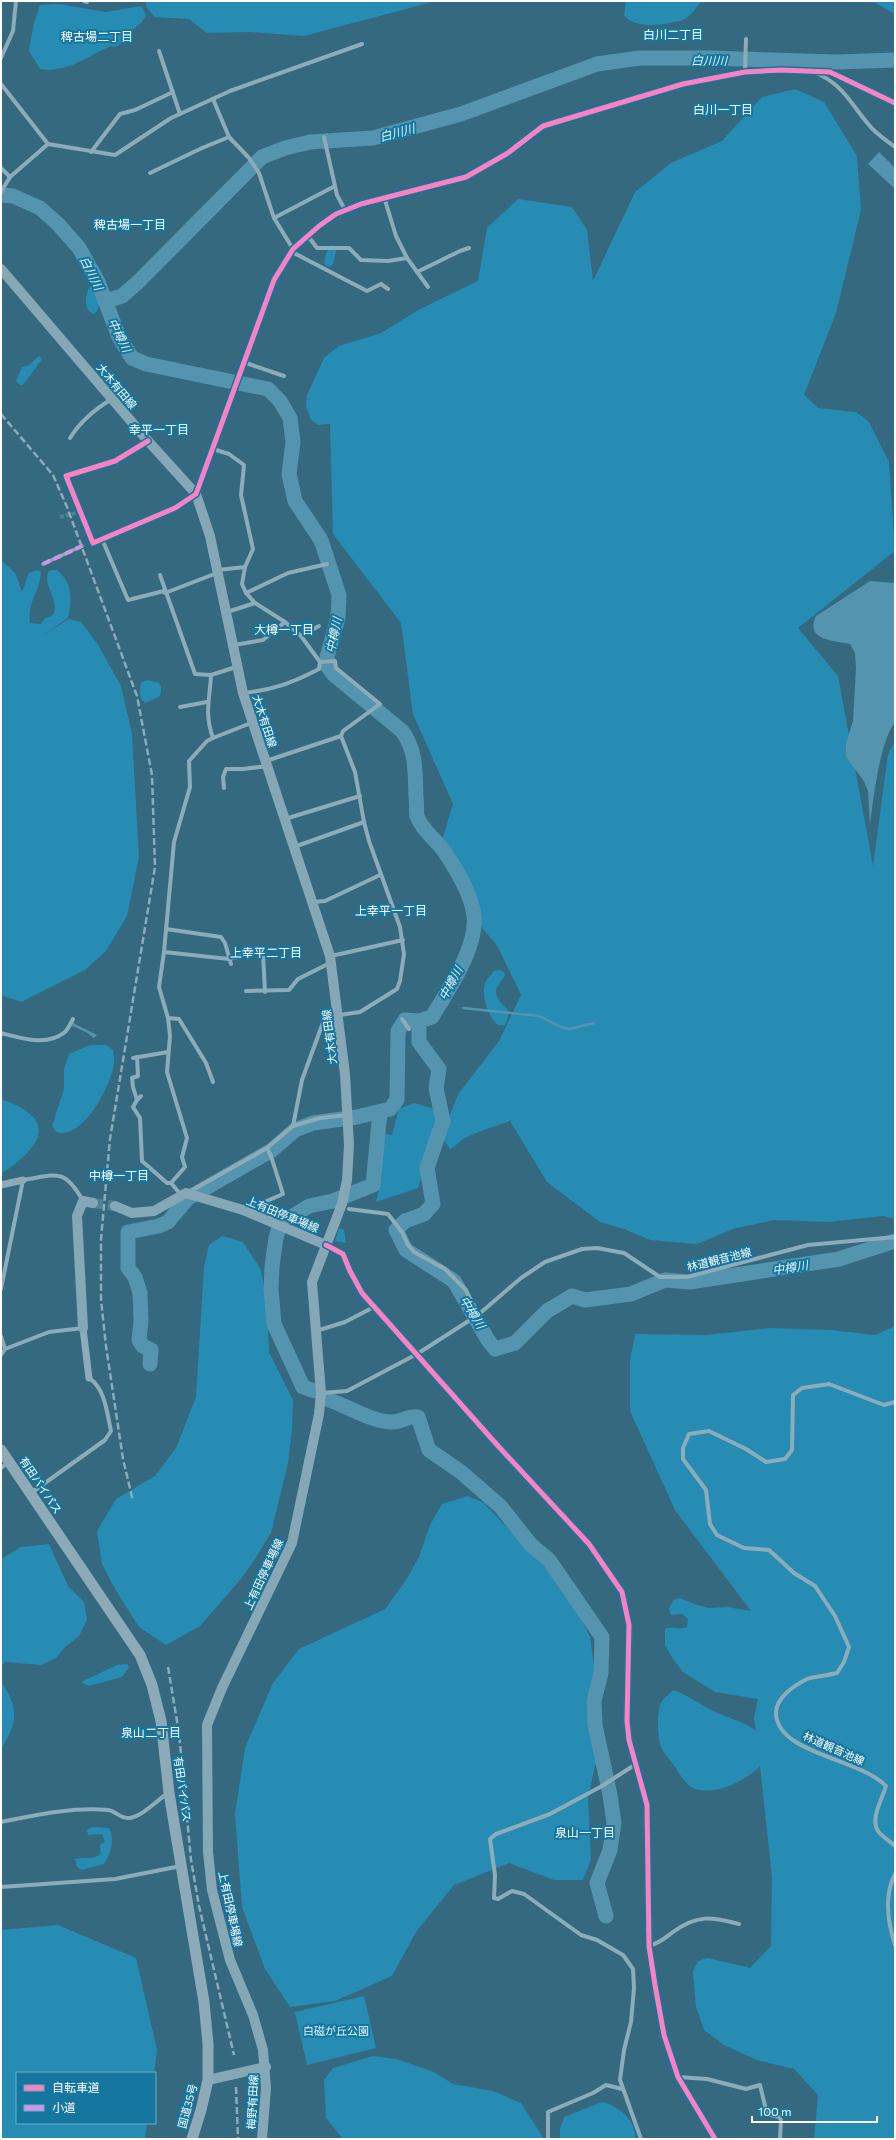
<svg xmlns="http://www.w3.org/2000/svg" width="896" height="2140" viewBox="0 0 896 2140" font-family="Commissioner,'Noto Sans JP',sans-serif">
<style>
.green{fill:#268cb4}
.water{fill:#5594ae}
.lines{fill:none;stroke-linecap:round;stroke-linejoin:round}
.stream{stroke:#5594ae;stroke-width:2.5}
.river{stroke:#5594ae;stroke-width:15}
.minor-tunnel{stroke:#528093;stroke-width:4;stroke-dasharray:4 2;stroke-linecap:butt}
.secondary-tunnel{stroke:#528093;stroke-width:10;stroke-dasharray:10 5;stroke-linecap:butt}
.pedestrian{stroke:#8cacb9;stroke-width:3.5}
.minor{stroke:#8cacb9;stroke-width:4}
.tertiary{stroke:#8cacb9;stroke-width:7}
.secondary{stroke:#86a7b6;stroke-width:10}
.trunk{stroke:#8caab7;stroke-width:11}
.rail{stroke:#8caab7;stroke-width:2.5;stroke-dasharray:7 3;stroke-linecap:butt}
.quiet{stroke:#d193ec;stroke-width:4;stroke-dasharray:8 4;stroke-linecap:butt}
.cycleway-casing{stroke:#15769f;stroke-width:8}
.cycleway{stroke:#ff80c0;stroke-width:5}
.labels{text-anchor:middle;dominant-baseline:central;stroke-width:4;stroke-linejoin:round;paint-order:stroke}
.street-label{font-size:11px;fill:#fff;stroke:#15769f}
.park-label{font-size:11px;fill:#def5fd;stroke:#15769f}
.neighbourhood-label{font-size:12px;fill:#fff;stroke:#15769f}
.water-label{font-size:12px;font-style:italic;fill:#e0f5fd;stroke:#15769f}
</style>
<rect width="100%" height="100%" fill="#346980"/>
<g class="green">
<path d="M146 1H436L304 36 250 32 207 33 189 19 155 17 146 7Z"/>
<path d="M626 1H702C697 6 691 16 685 19 669 25 634 30 624 15Z"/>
<path d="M872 1H895V14Z"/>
<path d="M59 4 105 12 141 6 146 15C142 24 138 25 131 31 125 36 125 42 115 47L110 46C87 57 67 73 40 69L29 51 33 27 40 5Z"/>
<path d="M795 89 824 102 857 156 861 210 836 313 804 395 818 408 856 412 869 422 889 462 895 551 798 628 838 676 873 866 888 754 895 741V1219L884 1216 828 1222 774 1220 733 1229 697 1244 650 1240 624 1229 600 1222 547 1182 510 1121C495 1126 480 1131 465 1138 459 1141 457 1146 450 1149L441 1135 459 1093 499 1041 521 995 498 947 468 910 441 844 453 804 413 714 401 623 333 534 330 424 318 425 311 420 306 406 307 395 324 358 339 346 381 333 420 309 478 281 487 228 518 199 572 207 587 230 593 281 635 192 671 163 722 141 762 97Z"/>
<path d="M332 245 337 248 333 264 330 267 325 265C323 259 327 250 332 245Z"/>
<path d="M90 286 94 287C97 296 103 307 94 314 83 310 85 295 90 286Z"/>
<path d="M39 356 42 359 23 385H20L16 381 22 367 28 366Z"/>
<path d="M1 560 15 573 22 592 29 573 37 570 41 572C40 591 27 602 30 623L41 624 44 619 53 615C60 599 43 588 48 572L51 570H57C73 583 72 600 68 618L42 636 69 619 81 622 97 643 121 686 132 734 139 857 127 916 106 951 85 970 21 1002 1 995Z"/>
<path d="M147 680 159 683C162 688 162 691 159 697L145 703C139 699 139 690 141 683Z"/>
<path d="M500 970 505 973C504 978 502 980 499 984 491 994 501 1003 508 1010V1017L505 1025H498C488 1017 480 994 486 981 488 978 492 974 494 971Z"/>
<path d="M90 1045H106L113 1050C113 1054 115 1059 114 1063 112 1084 83 1141 56 1132L52 1126 64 1089V1069L69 1054Z"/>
<path d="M1 1099C30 1109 55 1126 26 1154 18 1162 11 1168 1 1173Z"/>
<path d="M414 1103 435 1109 439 1122 418 1188 376 1202 382 1177 378 1175 385 1134 392 1135 399 1109Z"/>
<path d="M339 1228 344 1230 346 1243 335 1241Z"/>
<path d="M222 1236 243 1242 261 1270 267 1305 269 1352 293 1400 292 1430 288 1463 271 1533 253 1562 240 1580 200 1626 166 1645 139 1627 115 1589 102 1564 97 1531 116 1499 155 1476 176 1448 196 1397 204 1267 209 1245Z"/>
<path d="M895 1326V2139H814L818 2095 794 2069 757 2060 724 2045 704 2030 696 2007 693 1971 698 1961 708 1958 750 1968 771 1946 772 1877 760 1766C746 1781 713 1797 693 1788 685 1784 679 1773 675 1767 671 1761 665 1755 662 1749 657 1739 656 1711 662 1701 665 1697 670 1694 673 1690 688 1695 699 1704 713 1711 727 1718 744 1721 756 1731L754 1718 758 1699 715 1692 683 1672 673 1659 665 1645V1629C673 1626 679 1630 687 1627L688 1619 682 1614 671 1615 669 1608 674 1600 680 1598 697 1605 709 1608 727 1607 751 1611 675 1510 630 1411V1361L635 1334 705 1335 771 1328 831 1330 875 1335Z"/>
<path d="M468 1496 484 1503 539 1561 565 1585 590 1637 597 1688 599 1747 588 1799 591 1859 583 1880H554L509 1863 454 1885 416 1932 392 1976 335 2001 290 2007 265 1969 242 1907 235 1814 245 1748 273 1683 299 1649 385 1609 406 1580 419 1557 430 1525 442 1504Z"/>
<path d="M49 1544 68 1586 84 1602 87 1620 79 1636 65 1647 56 1658 41 1665 5 1662 1 1666V1559L21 1547Z"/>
<path d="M127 1664 129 1667 122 1677 89 1686 82 1683 83 1681 117 1665Z"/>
<path d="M1 1681C19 1710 18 1720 1 1750Z"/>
<path d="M93 1827 109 1828C115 1839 111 1854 104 1864L82 1870 77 1867 75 1859C84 1856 94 1861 101 1853L100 1845 105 1842 102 1834 88 1835 87 1830Z"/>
<path d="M58 1925 136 1958 157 2050 154 2073H17V2123H147L145 2139H1V1930Z"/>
<path d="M364 1996 376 2048 307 2065 295 2012Z"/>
<path d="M373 2056 396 2059 434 2072 453 2084 493 2091 521 2103 544 2139H343L326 2118 324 2080 333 2068Z"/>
<path d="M602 2102C619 2106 636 2120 635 2139H560V2129L564 2117Z"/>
</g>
<g class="water">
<path d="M879 152 895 168V189L868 164Z"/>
<path d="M870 581 895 583V723C880 739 873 802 870 825L868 791 864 781 846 757V743L853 721 856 668 855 653 850 644C833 640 805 641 816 616Z"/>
<path d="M73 1023 97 1035 94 1038 86 1032 72 1026Z"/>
</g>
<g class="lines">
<path class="stream" d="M463 1008 539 1016 561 1027 569 1029 594 1023"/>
<g class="river">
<path d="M1 195 13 196 40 208 58 224 79 248 98 282 119 337 132 358 146 364 268 389 280 401 290 418 293 442 289 474 295 501 321 540 339 595 338 618 327 657 328 667 333 674 402 731C417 751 415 773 416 798 417 803 416 811 417 816 422 831 438 841 446 854 458 872 471 894 474 915 478 947 448 990 432 1017L419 1021 405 1020 398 1031 397 1100 390 1109 357 1117 313 1123 295 1130 272 1150 188 1198 168 1222 159 1226 128 1232V1268L135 1277 140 1293 141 1321 139 1340 143 1346 151 1350 150 1364"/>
<path d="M106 301 122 296 137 283 262 157 285 148 310 142 373 138 461 114 597 64 640 58H710L837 62 895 60"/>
<path d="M419 1021V1042L439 1069 436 1088 443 1121 427 1168 433 1204 424 1214 405 1221 396 1230 406 1250 454 1281 488 1340 495 1349 515 1343 547 1311 572 1296 585 1300 631 1294 665 1280 690 1282 839 1259 895 1241"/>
<path d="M315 1391 303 1387 274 1324 271 1290 272 1266 276 1238 280 1224 309 1206 333 1201 373 1185 380 1112"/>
<path d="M327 1399C347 1406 370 1421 391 1422 401 1423 408 1415 418 1417L429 1450 461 1472 501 1507 531 1545 549 1560 602 1637 601 1673 594 1701 595 1725 610 1795 614 1823 610 1850 597 1883 606 1916"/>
</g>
<path class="minor-tunnel" d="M60 517 80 512"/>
<path class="secondary-tunnel" d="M93 1203 115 1206"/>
<path class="pedestrian" d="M43 564 82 546"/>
<g class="minor">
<path d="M84 1 87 2"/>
<path d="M159 51 180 114"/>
<path d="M1 58 13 31 16 1"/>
<path d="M745 72 746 39"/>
<path d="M814 72C843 84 850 103 869 125 876 134 886 140 895 147"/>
<path d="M1 84 48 144"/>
<path d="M213 99 229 137 249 158 259 173 274 218 293 249"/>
<path d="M324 137 337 195 345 210"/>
<path d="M91 152 120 114 135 110 173 92"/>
<path d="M1 168 10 177"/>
<path d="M150 173 202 148 229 137"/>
<path d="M1 192 10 177 48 144 115 155 171 118 230 91 362 44"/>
<path d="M384 197 396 236 407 258 428 287"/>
<path d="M274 218 335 186"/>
<path d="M308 236 317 248H349L361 260 388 261 407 258"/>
<path d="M292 252 367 291 381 284 388 289"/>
<path d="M417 272 460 251 469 248"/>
<path d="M243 362 284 376"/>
<path d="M70 438C80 422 95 409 112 399"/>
<path d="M148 442 115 461 66 476 93 543 175 508 196 494 274 280 293 249 319 226 336 214 361 204 466 177 508 153 543 126 683 84 745 72 781 70 830 72 895 103"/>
<path d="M213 449 229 454 244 465 241 495 253 549 245 567 242 584 246 593 255 603 285 622 301 636 320 662 319 669C292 683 273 690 243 693"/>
<path d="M102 539 128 600 164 591"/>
<path d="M218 570 245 567"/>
<path d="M160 575 195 674 211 675 236 667"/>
<path d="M165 593 217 573"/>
<path d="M246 593 288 573 327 564"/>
<path d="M227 612 255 603"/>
<path d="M301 636 319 626"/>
<path d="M234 645 263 640 285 622"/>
<path d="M211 675C210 699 204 713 213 738L251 723"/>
<path d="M180 707 207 702"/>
<path d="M266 761 341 736"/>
<path d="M224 788 223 777 226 769H243L267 766"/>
<path d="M285 819 360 796"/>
<path d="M294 847 364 822"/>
<path d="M313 902 325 901 380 875"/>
<path d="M166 929 221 937 225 943 231 964"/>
<path d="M164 952 229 959 254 953 263 954 265 992"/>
<path d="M331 956 403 940"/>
<path d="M246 991 289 990 298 979 330 963"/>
<path d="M168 1018 179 1019 206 1063 213 1082"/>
<path d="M402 1019 409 1029"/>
<path d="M1 1033C21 1038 47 1047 65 1032 68 1029 71 1023 73 1019"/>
<path d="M137 1057 138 1076 132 1078 133 1087 137 1100 133 1107 140 1118 142 1161 167 1183H171"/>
<path d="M133 1058 168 1052"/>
<path d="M137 1100 141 1096"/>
<path d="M293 1126 302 1080 325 1017 360 1012 397 989 400 981 404 954 400 927 369 841 364 822 355 772 341 736 343 731 380 704 336 668 335 661 320 662"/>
<path d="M189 1192 267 1148 293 1126 320 1118 347 1115"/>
<path d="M181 1195 171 1183 185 1167 182 1157 187 1138 167 1072 170 1036 168 1018 159 987 164 952 174 842 190 787 189 761 207 741 213 738"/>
<path d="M349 1209 388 1214 402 1232 408 1245 414 1252 445 1269 466 1290 477 1316"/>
<path d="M246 1210 283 1194 271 1156 267 1148"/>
<path d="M1 1289 23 1180C56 1175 64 1167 83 1201"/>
<path d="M316 1331 345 1322 374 1307"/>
<path d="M1 1336 5 1349 1 1355"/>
<path d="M5 1349 49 1332 83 1328"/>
<path d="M417 1354 478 1315 521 1278 545 1262 582 1249 597 1248 624 1253 660 1277H687L808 1245 895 1237"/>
<path d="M321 1393 347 1391 417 1354"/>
<path d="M895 1402 884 1405 829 1384 802 1388 793 1395 792 1450 785 1459 766 1462 746 1449 709 1431 689 1434 683 1448V1459L706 1490 710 1524 717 1535 744 1548 769 1550 794 1573 815 1586 835 1616 849 1647 844 1662 837 1673C830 1675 811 1677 807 1679 795 1685 775 1698 776 1714 778 1754 861 1759 886 1786 882 1799 870 1819 878 1831 882 1837 890 1841 895 1846"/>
<path d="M1 1468 9 1462"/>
<path d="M31 1493 105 1440 111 1431C107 1413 105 1388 89 1378"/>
<path d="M636 1764 602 1786 550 1814 496 1834 490 1839 495 1875 494 1898 498 1899 512 1891 524 1894 581 1935 597 1940 623 1955 633 1969 634 1988 631 2022 624 2050 620 2080 641 2139"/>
<path d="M1 1822C36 1815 72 1807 108 1810 116 1811 120 1819 130 1818 144 1815 156 1801 168 1793"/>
<path d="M895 1874C884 1895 888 1923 895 1945"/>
<path d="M1 1887 115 1879 181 1866"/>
<path d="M649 1946C660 1943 665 1938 673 1932 698 1914 711 1917 739 1924"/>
<path d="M678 2077 707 2079 746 2089 760 2085 767 2114 779 2117 781 2120 780 2139"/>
<path d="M548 2139V2112L593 2093 606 2085 622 2089"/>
</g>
<g class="tertiary">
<path d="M1 1185 23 1180"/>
<path d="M326 1245 343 1254 350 1271 362 1293 499 1447 589 1544 622 1592 629 1625 627 1721 629 1740 647 1805 649 1946 655 1985 664 2035 678 2077 715 2139"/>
<path d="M83 1328 89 1378"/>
</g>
<g class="secondary">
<path d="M1 269 148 441 196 494 210 536 243 693 330 956 345 1074 349 1145 347 1180 342 1204 312 1282 321 1393 319 1414 292 1543 222 1688 207 1725 208 1852 212 1890 230 1960 253 2015 263 2050 266 2088 262 2139"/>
<path d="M115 1206 132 1213 154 1211 186 1193 243 1210 326 1245"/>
<path d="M83 1328 77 1216 83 1201 93 1203"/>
<path d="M208 2080 266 2067"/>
</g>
<path class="trunk" d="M1 1450 140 1655 152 1685 161 1721 169 1793 204 2002 208 2044V2080L201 2110 192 2139"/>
<g class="rail">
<path d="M1 414 53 475 67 507 137 696 152 775 155 867 110 1139 101 1239V1300L106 1346 123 1459 133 1501"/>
<path d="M168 1667 179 1733 191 1860 199 1906 234 2055"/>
<path d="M236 2087 238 2139"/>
</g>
<path class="quiet" d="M43 564 82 546"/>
<defs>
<g id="cycleway">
<path d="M148 441 115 461 66 476 93 543 175 508 196 494 274 280 293 249 319 226 336 214 361 204 466 177 508 153 543 126 683 84 745 72 781 70 830 72 895 103"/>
<path d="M326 1245 343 1254 350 1271 362 1293 499 1447 589 1544 622 1592 629 1625 627 1721 629 1740 647 1805 649 1946 655 1985 664 2035 678 2077 715 2139"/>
</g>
</defs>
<use href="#cycleway" class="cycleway-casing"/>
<use href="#cycleway" class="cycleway"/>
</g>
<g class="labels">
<g class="street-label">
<text transform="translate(117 386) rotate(50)">大木有田線</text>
<text transform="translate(265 721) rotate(72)">大木有田線</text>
<text transform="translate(329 1037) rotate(-97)">大木有田線</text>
<text transform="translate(283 1214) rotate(22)">上有田停車場線</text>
<text transform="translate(719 1259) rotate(-14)">林道観音池線</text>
<text transform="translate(41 1485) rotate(56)">有田バイパス</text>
<text transform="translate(263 1574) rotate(-65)">上有田停車場線</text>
<text transform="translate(834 1748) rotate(24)">林道観音池線</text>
<text transform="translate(183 1789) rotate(82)">有田バイパス</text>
<text transform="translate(231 1909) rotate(78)">上有田停車場線</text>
<text transform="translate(252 2102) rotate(-87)">梅野有田線</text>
<text transform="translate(187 2106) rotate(-75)">国道35号</text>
</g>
<g class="park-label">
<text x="336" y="2030">白磁が丘公園</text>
</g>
<g class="neighbourhood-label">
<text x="673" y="34">白川二丁目</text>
<text x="97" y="36">稗古場二丁目</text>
<text x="723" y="109">白川一丁目</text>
<text x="130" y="224">稗古場一丁目</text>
<text x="159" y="429">幸平一丁目</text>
<text x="284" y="629">大樽一丁目</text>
<text x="391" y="910">上幸平一丁目</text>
<text x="266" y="952">上幸平二丁目</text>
<text x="119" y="1175">中樽一丁目</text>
<text x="151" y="1732">泉山二丁目</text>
<text x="585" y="1832">泉山一丁目</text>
</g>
<g class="water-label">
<text transform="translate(709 60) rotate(1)">白川川</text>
<text transform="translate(397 132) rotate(-15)">白川川</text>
<text transform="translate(92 273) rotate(64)">白川川</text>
<text transform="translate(120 335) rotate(64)">中樽川</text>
<text transform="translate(333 635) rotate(-78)">中樽川</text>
<text transform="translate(450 983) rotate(-61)">中樽川</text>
<text transform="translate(790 1267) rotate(-9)">中樽川</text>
<text transform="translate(473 1312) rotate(58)">中樽川</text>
</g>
</g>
<rect width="896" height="2140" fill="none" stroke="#ffffff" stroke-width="4"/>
<rect x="16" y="2072" width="140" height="52" fill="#15769f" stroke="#73adc5"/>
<rect x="24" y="2085" width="20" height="6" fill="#ff80c0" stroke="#73adc5"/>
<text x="52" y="2092" font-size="12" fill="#ffffff">自転車道</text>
<rect x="24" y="2105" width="20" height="6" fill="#d193ec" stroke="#73adc5"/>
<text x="52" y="2112" font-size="12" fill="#ffffff">小道</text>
<path d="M752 2116v6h125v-6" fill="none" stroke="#ffffff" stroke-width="2"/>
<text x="758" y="2116" font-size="12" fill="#ffffff" stroke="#15769f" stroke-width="3" paint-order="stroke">100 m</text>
</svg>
